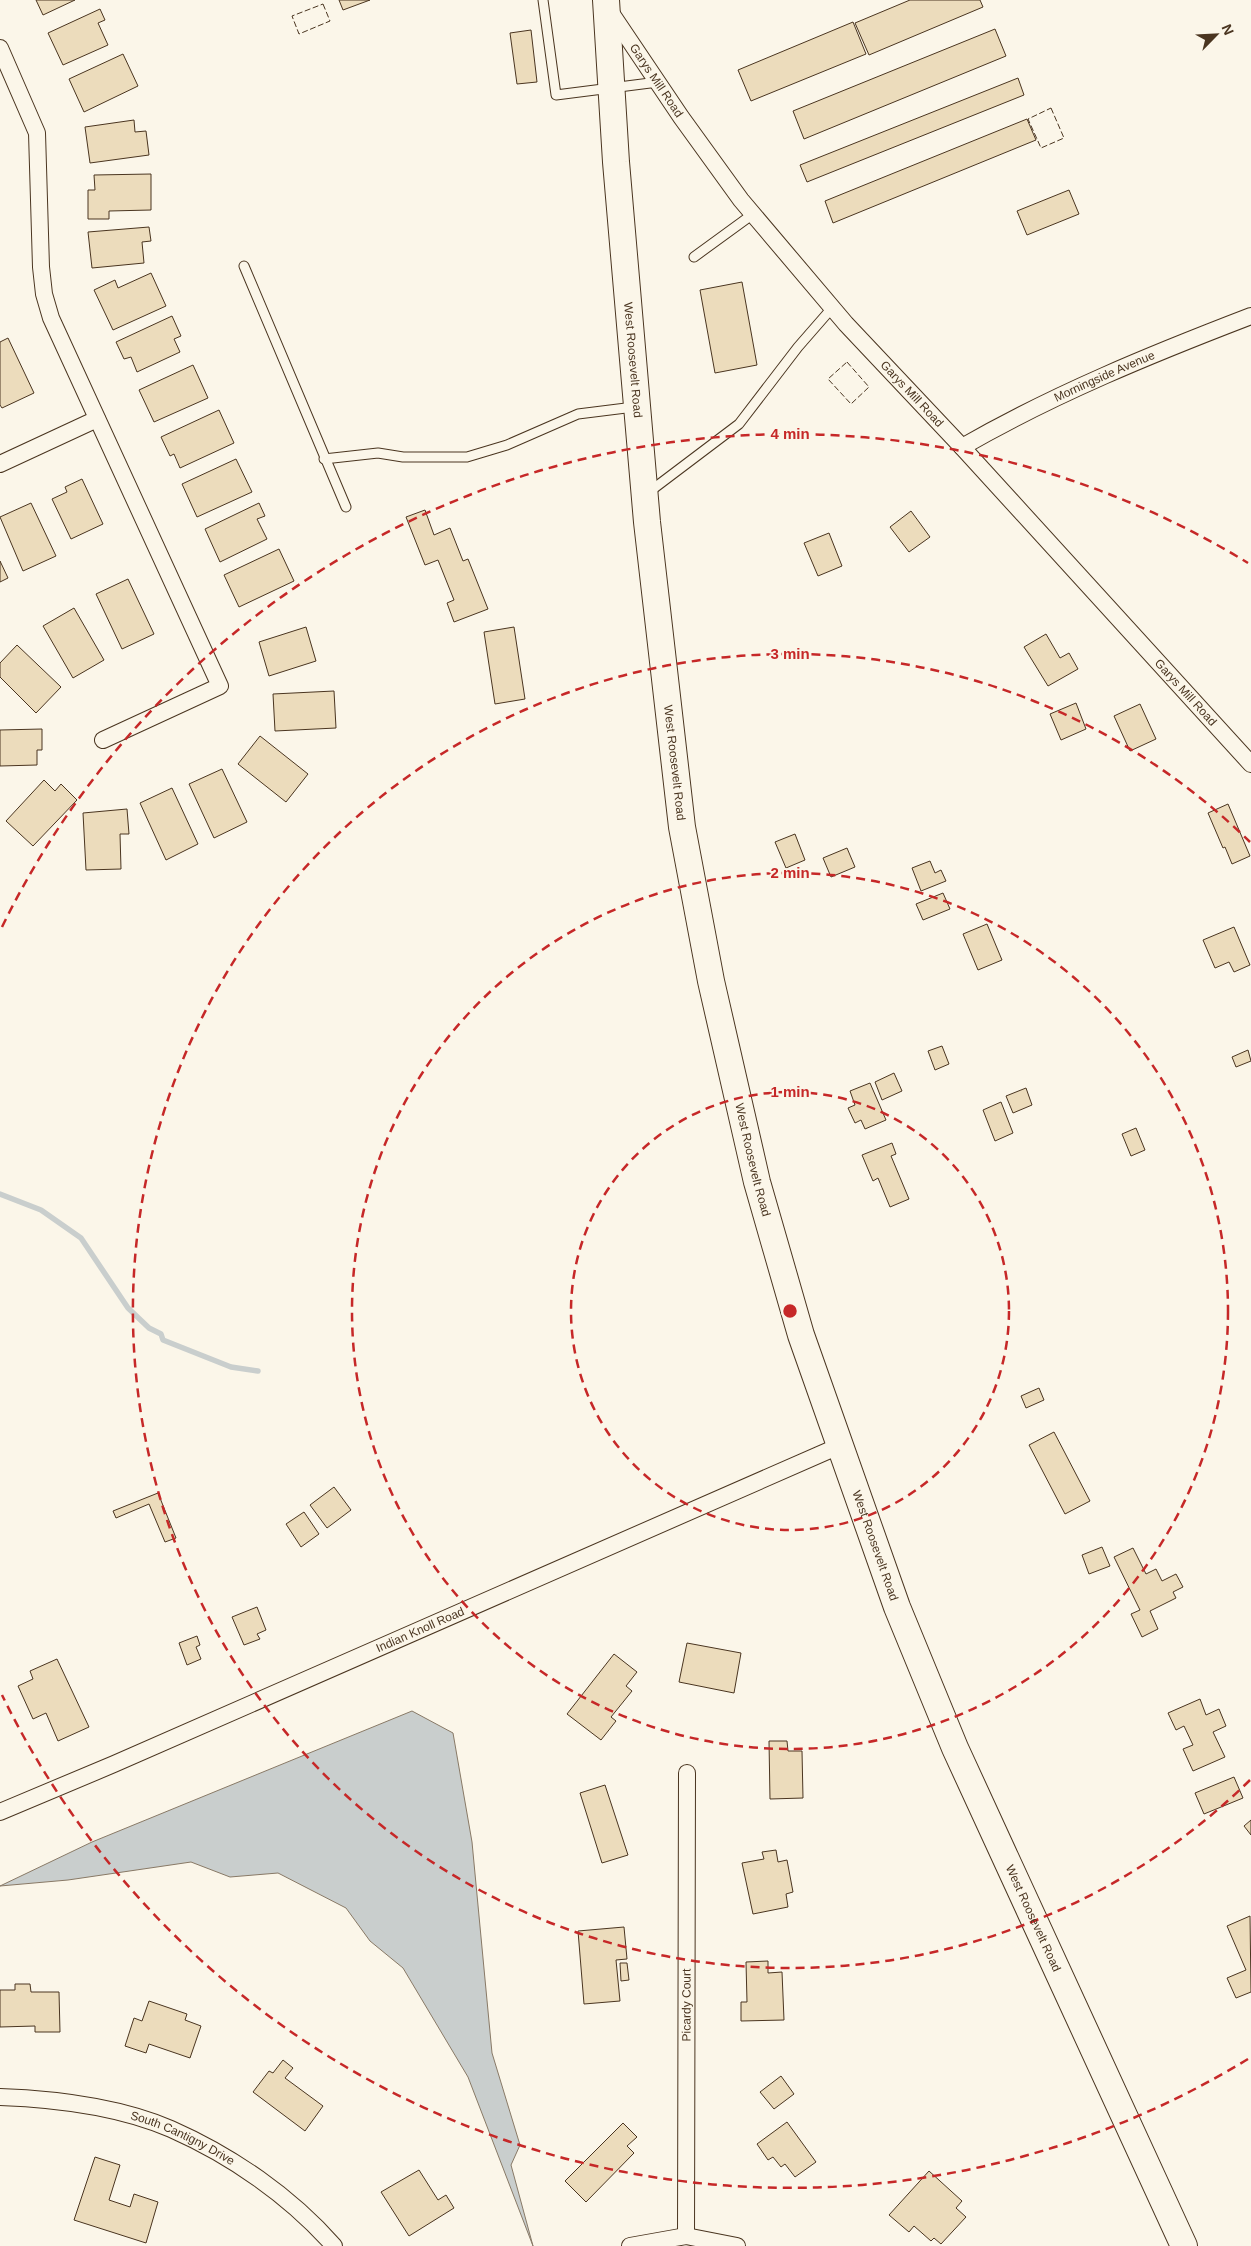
<svg xmlns="http://www.w3.org/2000/svg" width="1251" height="2246" viewBox="0 0 1251 2246" font-family="Arial,sans-serif">
<style>
.water{fill:#c9cecd;stroke:#887966}
.lines{fill:none;stroke-linecap:round;stroke-linejoin:round}
.stream{stroke:#c9cecd;stroke-width:5.5}
.building{fill:#ecdcbc;stroke:#4a3520}
.service-casing{stroke:#4a3520;stroke-width:11}
.minor-casing{stroke:#4a3520;stroke-width:18}
.primary-casing{stroke:#4a3520;stroke-width:28}
.service{stroke:#fbf6e9;stroke-width:9}
.minor{stroke:#fbf6e9;stroke-width:16}
.primary{stroke:#fbf6e9;stroke-width:26}
.fence{stroke:#4a3520;stroke-width:1;stroke-dasharray:6 2.5;stroke-linecap:butt}
.ring{fill:none;stroke:#c62828;stroke-width:2.5;stroke-dasharray:9 6}
.labels{text-anchor:middle;dominant-baseline:central;stroke-width:4;stroke-linejoin:round;paint-order:stroke}
.street-label{font-size:12px;fill:#4a3520;stroke:#fbf6e9}
.centre{fill:#c62828;stroke:#fbf6e9;stroke-width:2.5}
.ring-label{font-size:15px;text-anchor:middle;font-weight:bold;fill:#c62828;stroke:#fbf6e9;stroke-width:4;stroke-linejoin:round;paint-order:stroke}
</style>
<rect width="100%" height="100%" fill="#fbf6e9"/>
<path class="water" d="M412 1711 453 1733 472 1842 492 2053 520 2145 511 2165 533 2246 468 2077 403 1968 370 1941 346 1908 278 1873 230 1877 191 1862 68 1880 0 1886 92 1842Z"/>
<g class="lines">
<path class="stream" d="M0 1194 41 1210 81 1238 128 1308 149 1328 161 1334 163 1340 231 1367 258 1371"/>
</g>
<g class="building">
<path d="M36 0H75L43 15Z"/>
<path d="M339 0H370L343 10Z"/>
<path d="M910 0H980L983 7 869 55 855 23Z"/>
<path d="M100 9 105 20 98 23 108 45 63 65 48 33Z"/>
<path d="M853 22 866 54 751 101 738 70Z"/>
<path d="M995 29 1006 56 804 139 793 111Z"/>
<path d="M531 30 537 82 517 84 510 33Z"/>
<path d="M123 54 138 86 84 112 69 79Z"/>
<path d="M1018 78 1024 95 807 182 800 165Z"/>
<path d="M1027 119 1036 140 833 223 825 201Z"/>
<path d="M134 120 135 132 146 131 149 155 90 163 85 127Z"/>
<path d="M151 174V210L109 211V219H88V190H95L94 175Z"/>
<path d="M1069 190 1079 214 1027 235 1017 211Z"/>
<path d="M149 227 151 241 142 242 144 263 92 268 88 232Z"/>
<path d="M151 273 166 306 113 330 94 290 115 280 118 288Z"/>
<path d="M742 282 757 365 715 373 700 290Z"/>
<path d="M172 316 181 336 174 339 180 352 137 372 131 357 124 359 116 342Z"/>
<path d="M8 338 34 393 2 408 0 405V342Z"/>
<path d="M193 365 208 398 154 422 139 390Z"/>
<path d="M219 410 234 443 180 468 174 454 170 456 161 437Z"/>
<path d="M236 459 252 492 197 517 182 484Z"/>
<path d="M82 479 103 524 71 539 52 499 67 492 65 487Z"/>
<path d="M31 503 56 556 23 571 0 517Z"/>
<path d="M259 503 265 516 257 519 267 539 220 562 205 529Z"/>
<path d="M425 510 434 535 450 528 463 561 468 559 488 609 454 622 447 603 454 600 438 560 425 565 406 517Z"/>
<path d="M911 511 930 537 909 552 890 527Z"/>
<path d="M829 533 842 566 818 576 804 543Z"/>
<path d="M279 549 294 581 239 607 224 575Z"/>
<path d="M0 561 8 578 0 582Z"/>
<path d="M128 579 154 634 122 649 96 594Z"/>
<path d="M74 608 104 660 73 678 43 626Z"/>
<path d="M306 627 316 661 269 676 259 642Z"/>
<path d="M514 627 525 699 495 704 484 632Z"/>
<path d="M1046 634 1060 658 1069 653 1078 669 1048 686 1024 647Z"/>
<path d="M17 645 61 687 36 713 0 677V663Z"/>
<path d="M334 691 336 728 275 731 273 694Z"/>
<path d="M1076 703 1086 729 1061 740 1050 714Z"/>
<path d="M1140 704 1156 739 1130 751 1114 716Z"/>
<path d="M42 729V750H37V765L0 766V730Z"/>
<path d="M260 736 308 774 286 802 238 764Z"/>
<path d="M222 769 247 822 214 838 189 784Z"/>
<path d="M44 780 55 791 61 784 77 800 33 846 6 821Z"/>
<path d="M172 788 198 844 166 860 140 803Z"/>
<path d="M1228 804 1250 856 1232 864 1225 847 1223 848 1208 813Z"/>
<path d="M127 809 129 834H120L121 869 86 870 83 813Z"/>
<path d="M795 834 805 860 786 868 775 842Z"/>
<path d="M847 848 855 867 831 877 823 858Z"/>
<path d="M930 861 935 873 941 870 946 881 921 891 912 868Z"/>
<path d="M943 893 950 909 923 920 916 904Z"/>
<path d="M987 924 1002 960 978 970 963 934Z"/>
<path d="M1234 927 1250 965 1234 972 1229 962 1215 968 1203 940Z"/>
<path d="M942 1046 949 1064 935 1070 928 1051Z"/>
<path d="M1248 1050 1251 1061 1236 1067 1232 1057Z"/>
<path d="M894 1073 902 1091 882 1100 875 1082Z"/>
<path d="M870 1083 886 1120 865 1129 861 1120 855 1123 848 1108 855 1105 850 1091Z"/>
<path d="M1026 1088 1032 1105 1013 1113 1006 1096Z"/>
<path d="M1001 1102 1013 1133 995 1141 983 1110Z"/>
<path d="M1136 1128 1145 1150 1131 1156 1122 1134Z"/>
<path d="M892 1143 896 1154 891 1156 909 1199 890 1207 878 1178 873 1181 862 1155Z"/>
<path d="M1039 1388 1044 1400 1026 1408 1021 1396Z"/>
<path d="M1054 1432 1090 1501 1065 1514 1029 1445Z"/>
<path d="M334 1487 351 1510 327 1528 310 1505Z"/>
<path d="M158 1493 176 1538 165 1542 149 1504 116 1518 113 1511Z"/>
<path d="M304 1512 319 1534 301 1547 286 1524Z"/>
<path d="M1102 1547 1110 1566 1089 1574 1082 1555Z"/>
<path d="M1133 1548 1146 1574 1156 1569 1162 1581 1176 1574 1183 1587 1173 1592 1176 1598 1150 1611 1158 1629 1142 1637 1131 1614 1140 1610 1114 1557Z"/>
<path d="M257 1607 266 1630 257 1634 260 1639 244 1645 232 1617Z"/>
<path d="M197 1636 200 1645 196 1647 201 1659 187 1665 179 1643Z"/>
<path d="M687 1643 741 1653 734 1693 679 1682Z"/>
<path d="M614 1654 637 1672 626 1686 632 1691 611 1717 616 1721 601 1740 567 1714Z"/>
<path d="M57 1659 89 1727 58 1741 46 1713 33 1719 18 1686 33 1679 30 1671Z"/>
<path d="M1200 1699 1206 1715 1219 1709 1226 1726 1213 1732 1225 1757 1193 1771 1183 1749 1193 1745 1184 1726 1176 1730 1168 1713Z"/>
<path d="M769 1741H787L788 1751H802L803 1798 770 1799Z"/>
<path d="M1234 1777 1243 1798 1204 1814 1195 1793Z"/>
<path d="M605 1785 628 1855 602 1863 580 1793Z"/>
<path d="M1251 1820V1835L1244 1826Z"/>
<path d="M776 1850 778 1862 787 1860 793 1892 786 1894 788 1907 753 1914 742 1863 764 1859 762 1852Z"/>
<path d="M1250 1916 1251 1992 1236 1998 1227 1978 1246 1970 1227 1926Z"/>
<path d="M624 1927 627 1959 616 1960 620 2001 584 2004 578 1931Z"/>
<path d="M768 1961V1973L782 1972 784 2020 741 2021V2002H747L746 1962Z"/>
<path d="M620 1963H627L629 1980 621 1981Z"/>
<path d="M15 1984H30L31 1992H59L60 2032H35V2026L0 2027V1990H15Z"/>
<path d="M149 2001 187 2014 185 2020 201 2026 190 2058 149 2044 146 2053 125 2046 134 2018 142 2021Z"/>
<path d="M283 2060 293 2068 285 2078 323 2106 305 2131 253 2092 269 2071 273 2073Z"/>
<path d="M781 2076 794 2094 774 2109 760 2092Z"/>
<path d="M787 2122 816 2162 795 2177 785 2164 781 2167 773 2157 768 2160 757 2144Z"/>
<path d="M623 2123 637 2137 627 2146 634 2153 586 2202 565 2181Z"/>
<path d="M95 2157 120 2165 109 2200 130 2207 134 2194 158 2202 146 2243 74 2220Z"/>
<path d="M419 2170 438 2200 446 2195 454 2208 409 2236 381 2192Z"/>
<path d="M929 2171 962 2201 956 2208 966 2217 941 2244 934 2238 931 2241 914 2226 909 2232 889 2215Z"/>
</g>
<g class="lines">
<defs>
<g id="service">
<path d="M543 0 556 95 658 82"/>
<path d="M694 257 753 214"/>
<path d="M244 266 346 507"/>
<path d="M324 459 378 453 403 457H467L507 445 578 414 634 407"/>
<path d="M649 492 739 424 798 347 832 308"/>
</g>
<g id="minor">
<path id="s1" d="M609 10 681 117 741 200 846 324 962 447 1251 764"/>
<path d="M0 48 37 133 41 267 44 294 51 318 220 686 103 740"/>
<path id="s2" d="M962 447C1054 394 1152 354 1251 316"/>
<path d="M0 464 97 419"/>
<path id="s3" d="M0 1812 114 1764 839 1446"/>
<path id="s4" d="M0 2097C55 2099 120 2107 171 2129 232 2156 290 2196 334 2246"/>
<path id="s5" d="M686 2236 687 1773"/>
<path d="M630 2246 686 2236 737 2246"/>
</g>
<g id="primary">
<path id="s6" d="M606 0 616 162 647 522 682 827 711 981 757 1182 801 1335 897 1607 955 1748 1184 2246"/>
</g>
</defs>
<use href="#service" class="service-casing"/>
<use href="#minor" class="minor-casing"/>
<use href="#primary" class="primary-casing"/>
<use href="#service" class="service"/>
<use href="#minor" class="minor"/>
<use href="#primary" class="primary"/>
<g class="fence">
<path d="M323 4 330 21 299 34 292 16Z"/>
<path d="M1051 108 1064 138 1041 148 1028 119Z"/>
<path d="M847 362 869 387 851 404 828 379Z"/>
</g>
</g>
<g class="ring">
<circle cx="790" cy="1311" r="219"/>
<circle cx="790" cy="1311" r="438"/>
<path d="M1250 1780A657 657 0 1 1 1250 842"/>
<path d="M1248 2059A877 877 0 0 1 2 1695M2 927A877 877 0 0 1 1248 563"/>
</g>
<g class="labels">
<g class="street-label">
<text stroke="none"><textPath href="#s1" startOffset="85">Garys Mill Road</textPath></text>
<text stroke="none"><textPath href="#s6" startOffset="361">West Roosevelt Road</textPath></text>
<text stroke="none"><textPath href="#s2" startOffset="159">Morningside Avenue</textPath></text>
<text stroke="none"><textPath href="#s1" startOffset="490">Garys Mill Road</textPath></text>
<text stroke="none"><textPath href="#s1" startOffset="895">Garys Mill Road</textPath></text>
<text stroke="none"><textPath href="#s6" startOffset="766">West Roosevelt Road</textPath></text>
<text stroke="none"><textPath href="#s6" startOffset="1171">West Roosevelt Road</textPath></text>
<text stroke="none"><textPath href="#s6" startOffset="1576">West Roosevelt Road</textPath></text>
<text stroke="none"><textPath href="#s3" startOffset="458">Indian Knoll Road</textPath></text>
<text stroke="none"><textPath href="#s6" startOffset="1981">West Roosevelt Road</textPath></text>
<text stroke="none"><textPath href="#s5" startOffset="231">Picardy Court</textPath></text>
<text stroke="none"><textPath href="#s4" startOffset="189">South Cantigny Drive</textPath></text>
</g>
</g>
<circle cx="790" cy="1311" r="8" class="centre"/>
<g class="ring-label">
<text x="790" y="439">4 min</text>
<text x="790" y="659">3 min</text>
<text x="790" y="878">2 min</text>
<text x="790" y="1097">1 min</text>
</g>
<g transform="translate(1216 35) rotate(66)" stroke="#fbf6e9" stroke-width="4" paint-order="stroke">
<path d="M0-4L9 19L0 12L-9 19Z" fill="#4a3520"/>
<text y="-8" font-size="14" font-weight="bold" text-anchor="middle" fill="#4a3520">N</text>
</g>
</svg>
